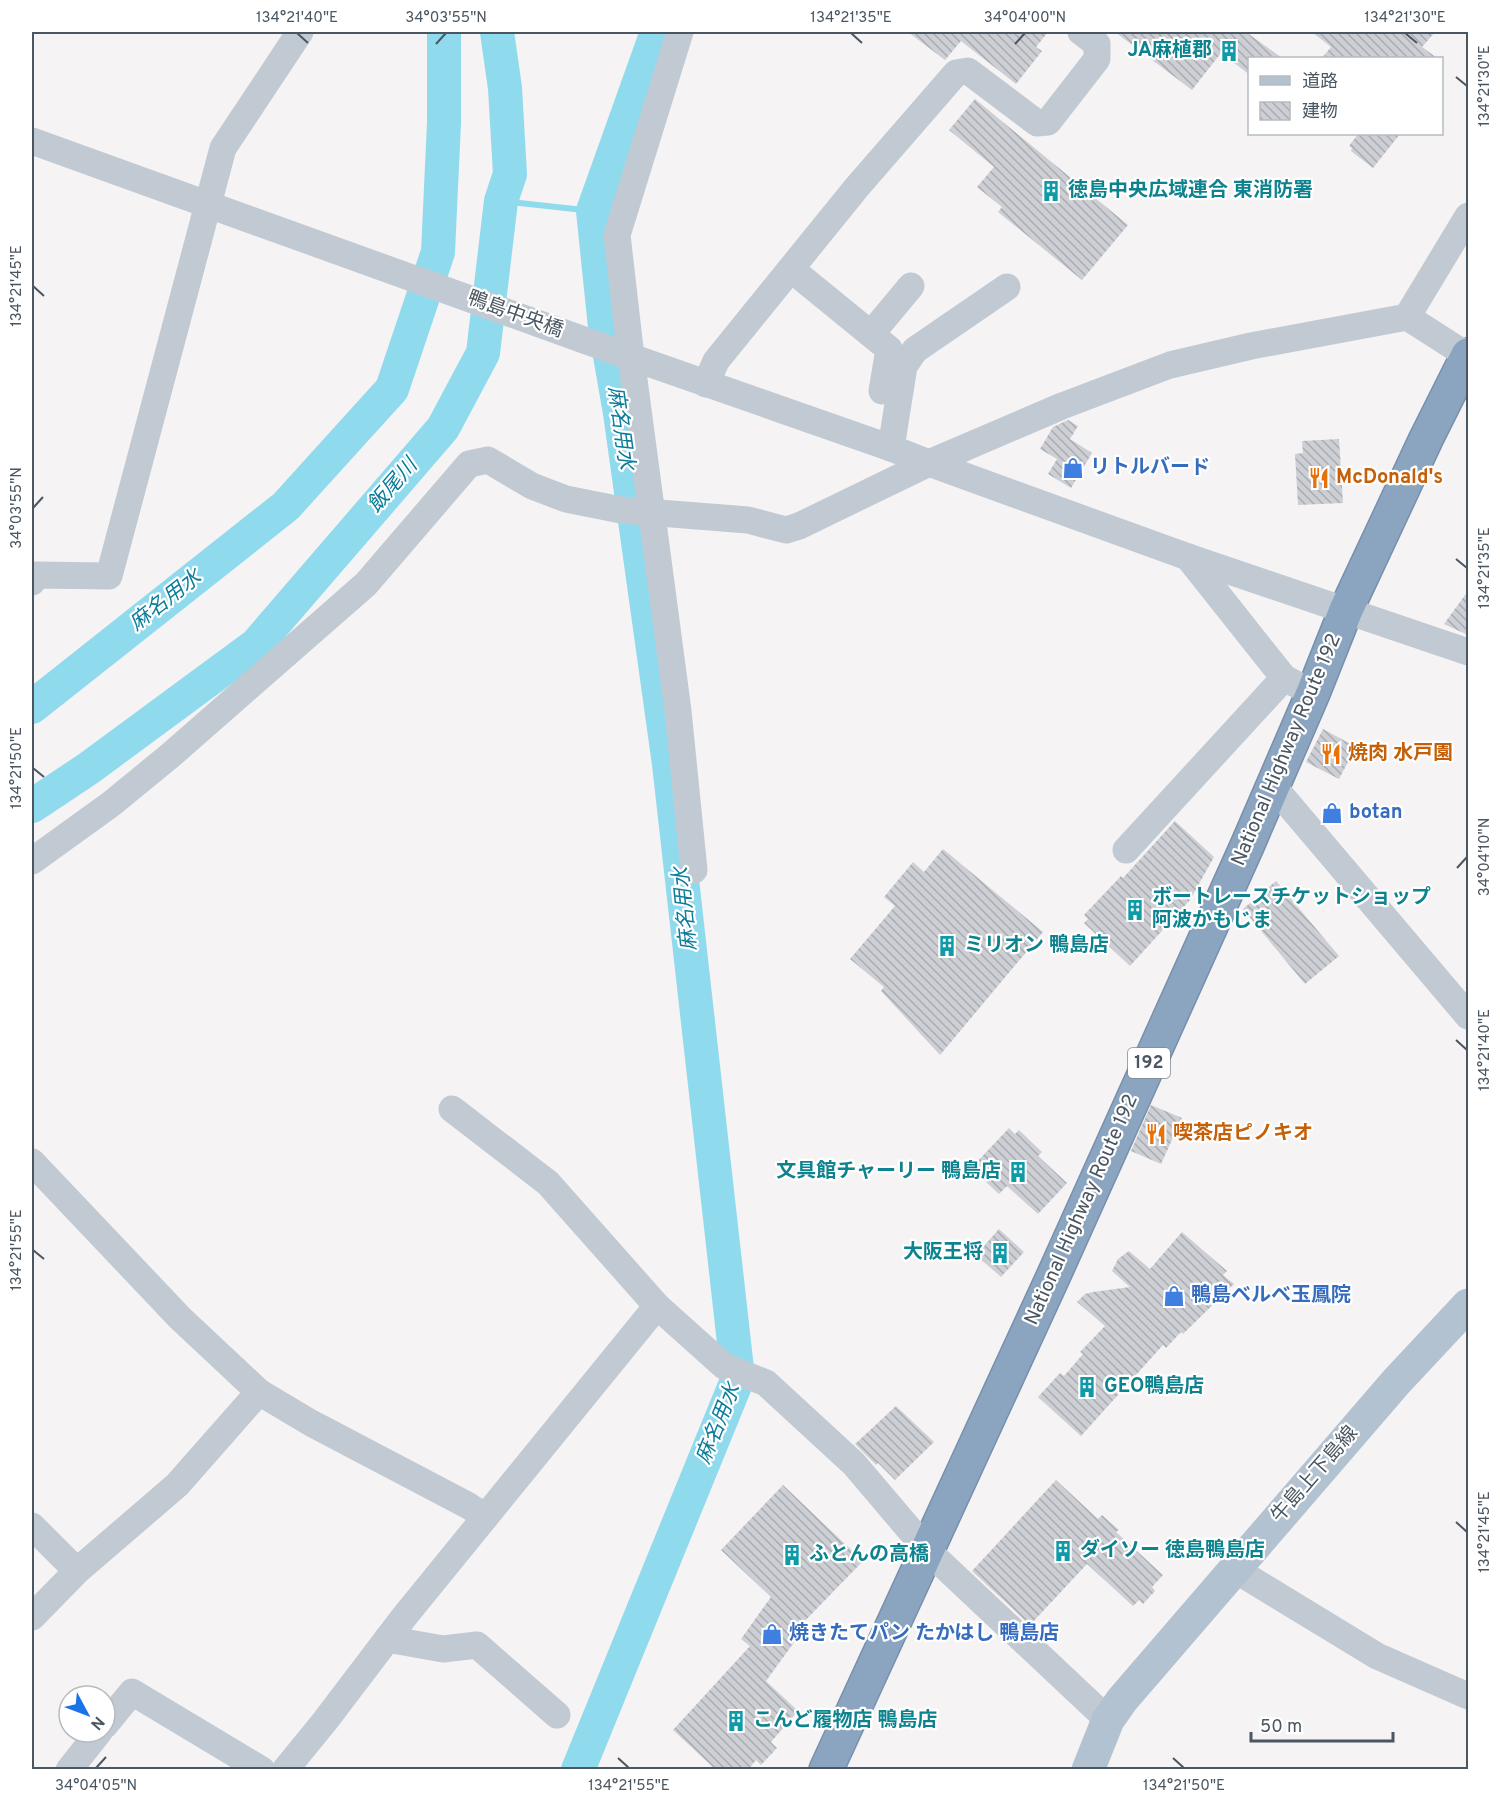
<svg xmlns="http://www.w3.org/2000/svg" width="1500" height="1801" viewBox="0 0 1500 1801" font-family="Overpass,'Noto Sans JP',sans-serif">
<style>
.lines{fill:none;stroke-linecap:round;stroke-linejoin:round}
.stream{stroke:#90daee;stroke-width:6}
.river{stroke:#90daee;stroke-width:34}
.building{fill:url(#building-back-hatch)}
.highway-casing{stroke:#7690ad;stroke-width:36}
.minor{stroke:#c1cad2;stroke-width:27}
.major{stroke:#b3c2d1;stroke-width:33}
.highway{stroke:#8ba5c1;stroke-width:33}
.ticks{fill:none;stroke:#4a5661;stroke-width:2}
.labels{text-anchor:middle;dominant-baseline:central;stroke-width:4.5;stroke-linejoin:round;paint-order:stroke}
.shield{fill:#fff;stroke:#808990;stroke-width:1.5}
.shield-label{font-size:18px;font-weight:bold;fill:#4a5661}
.culture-label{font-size:20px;font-weight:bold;fill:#0d838f;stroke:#fff;text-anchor:start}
.street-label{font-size:20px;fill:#4a5661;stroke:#fff}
.shop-label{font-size:20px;font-weight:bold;fill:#366cbe;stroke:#fff;text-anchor:start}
.food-label{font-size:20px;font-weight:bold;fill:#c56008;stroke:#fff;text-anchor:start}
.water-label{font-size:21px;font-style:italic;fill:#0c7c9b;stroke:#fff}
.neatline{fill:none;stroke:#4a5661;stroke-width:2}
.ticks-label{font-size:15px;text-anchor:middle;fill:#4a5661}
</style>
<defs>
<pattern id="building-back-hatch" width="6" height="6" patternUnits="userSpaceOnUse" patternTransform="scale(1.5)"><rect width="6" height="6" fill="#cdcfd5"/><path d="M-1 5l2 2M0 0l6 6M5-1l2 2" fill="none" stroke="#a8abb0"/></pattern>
</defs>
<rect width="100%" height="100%" fill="#f5f3f3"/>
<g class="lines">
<path class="stream" d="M501 201 593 211"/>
<g class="river">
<path d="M32 707 286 506 392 389 438 252 444 123V32"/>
<path d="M32 806 89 768 256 645 443 428 483 353 501 201 510 174 505 88 497 32"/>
<path d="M578 1770 738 1378 669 764 620 413 605 327 593 211 657 32"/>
</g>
</g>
<g class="building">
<path d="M908 32H1048L1036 47 1042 51 1016 84 961 41 945 60Z"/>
<path d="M1115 32H1246L1282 58H1250V75L1221 53 1192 90Z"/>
<path d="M1312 32H1435L1422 47 1437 58H1322L1331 47Z"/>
<path d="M975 99 1128 225 1082 280 998 212 1002 207 977 187 994 167 949 130Z"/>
<path d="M1358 134H1400L1373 168 1351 151 1352 148 1349 146Z"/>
<path d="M1068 420 1078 426 1070 439 1092 453 1071 488 1048 474 1057 459 1040 449 1053 427Z"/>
<path d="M1339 439 1343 503 1298 505 1295 454 1303 453 1302 441Z"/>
<path d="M1468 591V635L1444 624Z"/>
<path d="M1323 729 1356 747 1339 779 1306 762Z"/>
<path d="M1175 821 1214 857 1190 900 1130 966 1084 923 1088 919 1084 915 1121 876 1123 878Z"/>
<path d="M943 849 1043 932 940 1055 881 991 884 987 850 959 895 906 884 897 913 862 924 872Z"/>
<path d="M1276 881 1339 956 1305 984 1243 909Z"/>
<path d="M1151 1105 1182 1118 1161 1164 1131 1151Z"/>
<path d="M1009 1128 1015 1134 1019 1130 1042 1152 1038 1156 1067 1183 1038 1214 1007 1186 999 1194 986 1182 989 1179 974 1165Z"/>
<path d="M999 1229 1024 1252 1001 1277 976 1255Z"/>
<path d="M1182 1232 1227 1271 1223 1275 1234 1284 1183 1334 1181 1332 1166 1348 1163 1345 1081 1436 1038 1397 1060 1373 1064 1376 1083 1354 1080 1352 1105 1326 1077 1302 1085 1294 1093 1292 1130 1287 1112 1271 1118 1259 1129 1251 1150 1269Z"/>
<path d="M896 1406 934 1442 895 1480 878 1463 876 1465 855 1444Z"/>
<path d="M1056 1480 1098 1519 1102 1515 1119 1530 1116 1532 1163 1575 1152 1587 1155 1591 1143 1604 1139 1600 1133 1606 1087 1564 1030 1625 972 1571Z"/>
<path d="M783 1485 863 1561 799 1627 803 1630 766 1681 798 1711 771 1742 777 1748 761 1765 756 1760 748 1770H716L673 1730 750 1646 741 1639 771 1597 721 1550Z"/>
</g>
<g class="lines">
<defs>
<path id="highway" d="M826 1770 1053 1277 1247 846 1313 693 1346 610 1426 439 1468 355"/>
</defs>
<use href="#highway" class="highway-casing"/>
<g class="minor">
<path d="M680 32 617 235 631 357 678 711 694 870"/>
<path d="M32 141 631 357 891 448 929 463 1188 557 1468 652"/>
<path d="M802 278 889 349 882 391"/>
<path d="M1407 317 1468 216"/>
<path d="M871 334 911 286"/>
<path d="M706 384 716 361 857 187 956 73 968 71 1037 123 1048 122 1097 59V44L1081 32"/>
<path d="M891 448 904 366 915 350 1007 287"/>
<path d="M1188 557 1284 678"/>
<path d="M32 582 36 575 109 576 223 148 300 32"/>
<path d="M1273 786 1468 1016"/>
<path d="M1126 850 1284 678 1313 693"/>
<path d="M32 861 111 804 172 754 366 584 469 464 488 460 532 486 566 499 621 510 748 520 786 530 799 526 929 463 1062 406 1170 365 1251 346 1407 317 1468 356"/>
<path d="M452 1109 548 1183 657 1306"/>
<path d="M32 1162 180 1318 259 1392 311 1423 469 1506 485 1517"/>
<path d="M32 1526 77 1571"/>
<path d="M1234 1569 1377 1656 1468 1696"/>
<path d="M32 1617 77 1571 177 1485 259 1392"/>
<path d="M387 1639 443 1649 477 1645 557 1715"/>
<path d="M105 1725 132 1692 262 1770"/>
<path d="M69 1770 99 1732"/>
<path d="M285 1770 325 1721 404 1617 657 1306 724 1366 766 1383 854 1464 927 1550 1108 1720"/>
</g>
<path class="major" d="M1088 1770 1108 1720 1122 1700 1396 1382 1468 1305"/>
<use href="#highway" class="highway"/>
</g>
<path class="ticks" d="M297 33 308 43M851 33 862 43M1405 33 1417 43M436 44 446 33M1015 44 1025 33M1456 77 1467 86M33 286 44 296M33 508 43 497M1456 559 1467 568M33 768 44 777M1457 868 1467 857M1456 1040 1467 1050M33 1250 44 1259M1456 1522 1467 1532M618 1758 629 1768M1173 1758 1184 1768M96 1768 106 1757"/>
<defs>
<symbol id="building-bare" viewBox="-9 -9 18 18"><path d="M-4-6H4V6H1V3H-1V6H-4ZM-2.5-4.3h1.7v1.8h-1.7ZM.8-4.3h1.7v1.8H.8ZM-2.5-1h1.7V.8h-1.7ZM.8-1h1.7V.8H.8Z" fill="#0f9aa8" stroke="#fff" stroke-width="2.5" paint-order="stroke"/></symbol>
<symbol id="shop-bare" viewBox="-9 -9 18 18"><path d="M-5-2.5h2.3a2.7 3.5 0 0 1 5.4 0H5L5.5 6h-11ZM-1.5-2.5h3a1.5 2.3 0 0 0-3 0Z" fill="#3f7fe0" stroke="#fff" stroke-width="2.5" paint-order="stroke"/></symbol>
<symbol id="restaurant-bare" viewBox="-9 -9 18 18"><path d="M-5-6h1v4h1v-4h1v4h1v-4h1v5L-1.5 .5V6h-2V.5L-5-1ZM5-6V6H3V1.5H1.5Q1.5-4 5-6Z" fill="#e8710a" stroke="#fff" stroke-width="2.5" paint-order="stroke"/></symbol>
</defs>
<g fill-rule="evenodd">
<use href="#building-bare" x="1214" y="36" width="30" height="30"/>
<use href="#building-bare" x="1036" y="176" width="30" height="30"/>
<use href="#shop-bare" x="1058" y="453" width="30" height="30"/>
<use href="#restaurant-bare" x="1304" y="463" width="30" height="30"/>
<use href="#restaurant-bare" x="1316" y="739" width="30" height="30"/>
<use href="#shop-bare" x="1317" y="798" width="30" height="30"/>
<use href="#building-bare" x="1120" y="895" width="30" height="30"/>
<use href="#building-bare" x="932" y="931" width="30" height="30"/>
<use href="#restaurant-bare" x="1141" y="1119" width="30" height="30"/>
<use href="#building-bare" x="1003" y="1157" width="30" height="30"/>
<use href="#building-bare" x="985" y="1238" width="30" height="30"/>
<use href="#shop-bare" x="1159" y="1281" width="30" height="30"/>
<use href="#building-bare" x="1072" y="1372" width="30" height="30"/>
<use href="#building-bare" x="1048" y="1536" width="30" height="30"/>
<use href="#building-bare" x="777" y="1540" width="30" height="30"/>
<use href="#shop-bare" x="757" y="1619" width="30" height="30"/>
<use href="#building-bare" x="721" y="1706" width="30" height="30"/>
</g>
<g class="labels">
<rect class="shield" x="1128" y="1048" width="42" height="30" rx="4.5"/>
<g class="shield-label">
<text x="1149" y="1063">192</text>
</g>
<g class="culture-label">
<text x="1212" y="51" text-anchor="end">JA麻植郡</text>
<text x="1068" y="191">徳島中央広域連合 東消防署</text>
<text x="1152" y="898">ボートレースチケットショップ<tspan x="1152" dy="23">阿波かもじま</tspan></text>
<text x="964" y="946">ミリオン 鴨島店</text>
<text x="1001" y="1172" text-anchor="end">文具館チャーリー 鴨島店</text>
<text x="983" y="1253" text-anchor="end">大阪王将</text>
<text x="1104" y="1387">GEO鴨島店</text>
<text x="1080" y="1551">ダイソー 徳島鴨島店</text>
<text x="809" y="1555">ふとんの高橋</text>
<text x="753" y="1721">こんど履物店 鴨島店</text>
</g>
<g class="street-label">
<text transform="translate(515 315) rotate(20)">鴨島中央橋</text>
<text transform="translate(1287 750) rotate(-67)">National Highway Route 192</text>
<text transform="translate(1082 1210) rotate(-66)">National Highway Route 192</text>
<text transform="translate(1315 1475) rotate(-49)">牛島上下島線</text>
</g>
<g class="shop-label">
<text x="1090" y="468">リトルバード</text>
<text x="1349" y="813">botan</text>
<text x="1191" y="1296">鴨島ベルベ玉鳳院</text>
<text x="789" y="1634">焼きたてパン たかはし 鴨島店</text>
</g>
<g class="food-label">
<text x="1336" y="478">McDonald's</text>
<text x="1348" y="754">焼肉 水戸園</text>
<text x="1173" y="1134">喫茶店ピノキオ</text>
</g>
<g class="water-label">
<text transform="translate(620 428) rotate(82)">麻名用水</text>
<text transform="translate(393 486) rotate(-49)">飯尾川</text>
<text transform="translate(166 601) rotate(-38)">麻名用水</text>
<text transform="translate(686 909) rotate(-96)">麻名用水</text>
<text transform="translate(719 1424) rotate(-68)">麻名用水</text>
</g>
</g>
<rect width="1500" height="1801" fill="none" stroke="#ffffff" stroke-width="66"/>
<rect x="1248" y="57" width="195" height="78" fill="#ffffff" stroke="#b7bbc0" stroke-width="1.5"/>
<rect x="1260" y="76" width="30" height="9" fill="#b3c2d1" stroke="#b7bbc0" stroke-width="1.5"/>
<text x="1302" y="87" font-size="18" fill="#4a5661">道路</text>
<rect x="1260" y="102" width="30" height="18" fill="url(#building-back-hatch)" stroke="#b7bbc0" stroke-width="1.5"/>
<text x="1302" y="117" font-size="18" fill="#4a5661">建物</text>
<g transform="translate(87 1714) rotate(131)"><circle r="28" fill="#ffffff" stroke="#b7bbc0" stroke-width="1.5"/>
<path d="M0-4.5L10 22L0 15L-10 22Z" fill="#1a73e8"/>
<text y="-9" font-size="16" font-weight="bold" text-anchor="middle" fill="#4a5661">N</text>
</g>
<path d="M1251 1732v9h142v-9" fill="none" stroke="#4a5661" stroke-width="3"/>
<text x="1260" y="1732" font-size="18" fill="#4a5661" stroke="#ffffff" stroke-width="4.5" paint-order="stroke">50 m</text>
<rect x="33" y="33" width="1434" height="1735" class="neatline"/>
<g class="ticks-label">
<text x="297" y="22">134°21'40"E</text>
<text x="446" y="22">34°03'55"N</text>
<text x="851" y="22">134°21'35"E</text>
<text x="1025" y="22">34°04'00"N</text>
<text x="1405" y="22">134°21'30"E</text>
<text transform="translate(1484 86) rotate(-90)" y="5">134°21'30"E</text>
<text transform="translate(16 286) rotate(-90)" y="5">134°21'45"E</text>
<text transform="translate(16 508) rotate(-90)" y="5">34°03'55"N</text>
<text transform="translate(1484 568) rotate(-90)" y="5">134°21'35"E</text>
<text transform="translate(16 768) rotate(-90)" y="5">134°21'50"E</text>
<text transform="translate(1484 857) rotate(-90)" y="5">34°04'10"N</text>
<text transform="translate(1484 1050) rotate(-90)" y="5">134°21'40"E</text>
<text transform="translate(16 1250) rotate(-90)" y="5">134°21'55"E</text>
<text transform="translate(1484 1532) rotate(-90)" y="5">134°21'45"E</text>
<text x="96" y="1790">34°04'05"N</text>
<text x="629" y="1790">134°21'55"E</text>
<text x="1184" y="1790">134°21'50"E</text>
</g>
</svg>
